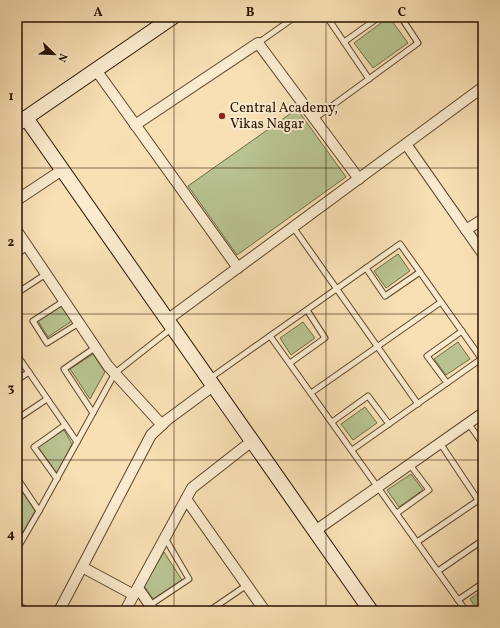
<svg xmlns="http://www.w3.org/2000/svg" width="500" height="628" viewBox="0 0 500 628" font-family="Vollkorn,serif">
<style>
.green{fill:#b8c391;stroke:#706a48}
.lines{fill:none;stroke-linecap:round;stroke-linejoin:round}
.lane-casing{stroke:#5d452d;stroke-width:7}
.street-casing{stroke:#5d452d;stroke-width:12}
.secondary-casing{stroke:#291100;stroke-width:16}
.lane{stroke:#faebce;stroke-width:5}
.street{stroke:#faebce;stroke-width:10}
.secondary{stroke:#faebce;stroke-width:14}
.grid{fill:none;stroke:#291100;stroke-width:1;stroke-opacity:0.55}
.poi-dot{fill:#8f2418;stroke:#faebce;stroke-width:1.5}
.labels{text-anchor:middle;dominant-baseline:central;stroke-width:4;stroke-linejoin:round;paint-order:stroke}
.poi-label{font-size:14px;fill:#291100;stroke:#faebce;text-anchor:start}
.neatline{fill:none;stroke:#291100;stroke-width:1.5}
.grid-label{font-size:13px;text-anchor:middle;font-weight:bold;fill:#291100}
</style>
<rect width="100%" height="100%" fill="#f8e0b4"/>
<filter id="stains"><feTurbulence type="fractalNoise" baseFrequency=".005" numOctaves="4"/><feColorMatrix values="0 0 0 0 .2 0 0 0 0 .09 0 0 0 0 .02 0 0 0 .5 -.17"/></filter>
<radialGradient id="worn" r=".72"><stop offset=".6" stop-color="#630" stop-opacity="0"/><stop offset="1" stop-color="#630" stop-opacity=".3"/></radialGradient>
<g class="green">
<path d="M389 17 408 43 373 68 354 43Z"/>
<path d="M297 109 346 177 237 255 188 186Z"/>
<path d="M398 254 410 271 386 288 374 271Z"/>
<path d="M61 306 72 321 48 337 38 321Z"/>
<path d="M303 322 315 338 291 355 280 338Z"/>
<path d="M458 342 470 359 446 375 434 359Z"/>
<path d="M93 354 105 372 90 399 70 369Z"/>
<path d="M365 407 377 423 353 440 341 424Z"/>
<path d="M64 430 72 444 57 473 38 447Z"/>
<path d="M411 474 423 490 399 507 387 490Z"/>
<path d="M17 483 35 511 18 541 17 539Z"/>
<path d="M164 552 182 580 153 599 144 586Z"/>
<path d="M483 590V611H478L470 599Z"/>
</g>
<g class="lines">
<defs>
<g id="lane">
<path d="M327 17 369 79"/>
<path d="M344 42 379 17"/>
<path d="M258 43 295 17"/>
<path d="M314 119 418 43 401 17"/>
<path d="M293 227 418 404"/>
<path d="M17 254 28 247"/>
<path d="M366 268 385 296 420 272"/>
<path d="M17 293 46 274"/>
<path d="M64 301 33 321 47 343 79 323"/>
<path d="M270 336 466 611"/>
<path d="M17 355 77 442"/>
<path d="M290 363 325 338 307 310"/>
<path d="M209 379 400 244 483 361"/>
<path d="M17 380 29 372"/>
<path d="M447 383 427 356 462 331"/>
<path d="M311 393 441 302"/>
<path d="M93 413 64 369 96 347"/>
<path d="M17 419 47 399"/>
<path d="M332 422 368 396 389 424"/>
<path d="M468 423 483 444"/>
<path d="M440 443 478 500"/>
<path d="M352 450 481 359"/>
<path d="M17 478 39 511"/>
<path d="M57 479 34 447 65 425"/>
<path d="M397 513 429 490 410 465"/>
<path d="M417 542 483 497"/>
<path d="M17 549 39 511 115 373 172 328"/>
<path d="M438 571 483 540"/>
<path d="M458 600 483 583"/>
<path d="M150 605 189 579 165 538"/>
<path d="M209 611 247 585"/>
</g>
<g id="street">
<path d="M96 70 238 268"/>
<path d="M135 125 258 43 359 179"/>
<path d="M406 144 483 254"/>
<path d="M17 200 62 170"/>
<path d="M466 230 483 219"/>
<path d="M17 231 108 366 162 425"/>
<path d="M167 320 483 87"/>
<path d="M186 499 265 611"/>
<path d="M315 531 483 413"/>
<path d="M82 567 134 595"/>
<path d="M138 588 154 611"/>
<path d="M17 607 23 611"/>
<path d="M59 611 151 435 167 420 213 386"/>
<path d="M125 611 192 488 252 441"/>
</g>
<g id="secondary">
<path d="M26 118 371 611"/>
<path d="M17 124 173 17"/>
</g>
</defs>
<use href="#lane" class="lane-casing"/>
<use href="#street" class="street-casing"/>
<use href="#secondary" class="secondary-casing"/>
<use href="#lane" class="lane"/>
<use href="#street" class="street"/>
<use href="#secondary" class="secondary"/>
</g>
<path class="grid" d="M174 17V611M326 17V611M17 168H483M17 314H483M17 460H483"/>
<circle class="poi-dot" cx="222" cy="116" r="4"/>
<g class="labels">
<g class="poi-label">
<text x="230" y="108">Central Academy,<tspan x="230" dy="16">Vikas Nagar</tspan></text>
</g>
</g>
<rect width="500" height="628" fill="none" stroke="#f8e0b4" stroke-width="44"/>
<g transform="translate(54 54) rotate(113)" stroke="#faebce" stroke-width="3" paint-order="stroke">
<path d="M0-3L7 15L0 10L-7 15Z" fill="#291100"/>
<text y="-6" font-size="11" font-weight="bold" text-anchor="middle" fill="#291100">N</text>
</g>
<rect x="22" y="22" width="456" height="584" class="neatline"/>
<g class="grid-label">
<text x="98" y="16">A</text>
<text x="250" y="16">B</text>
<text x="402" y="16">C</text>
<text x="11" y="100">1</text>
<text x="11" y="246">2</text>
<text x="11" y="392">3</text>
<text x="11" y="538">4</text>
</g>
<rect width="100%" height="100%" filter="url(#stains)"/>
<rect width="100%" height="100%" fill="url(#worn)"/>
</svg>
